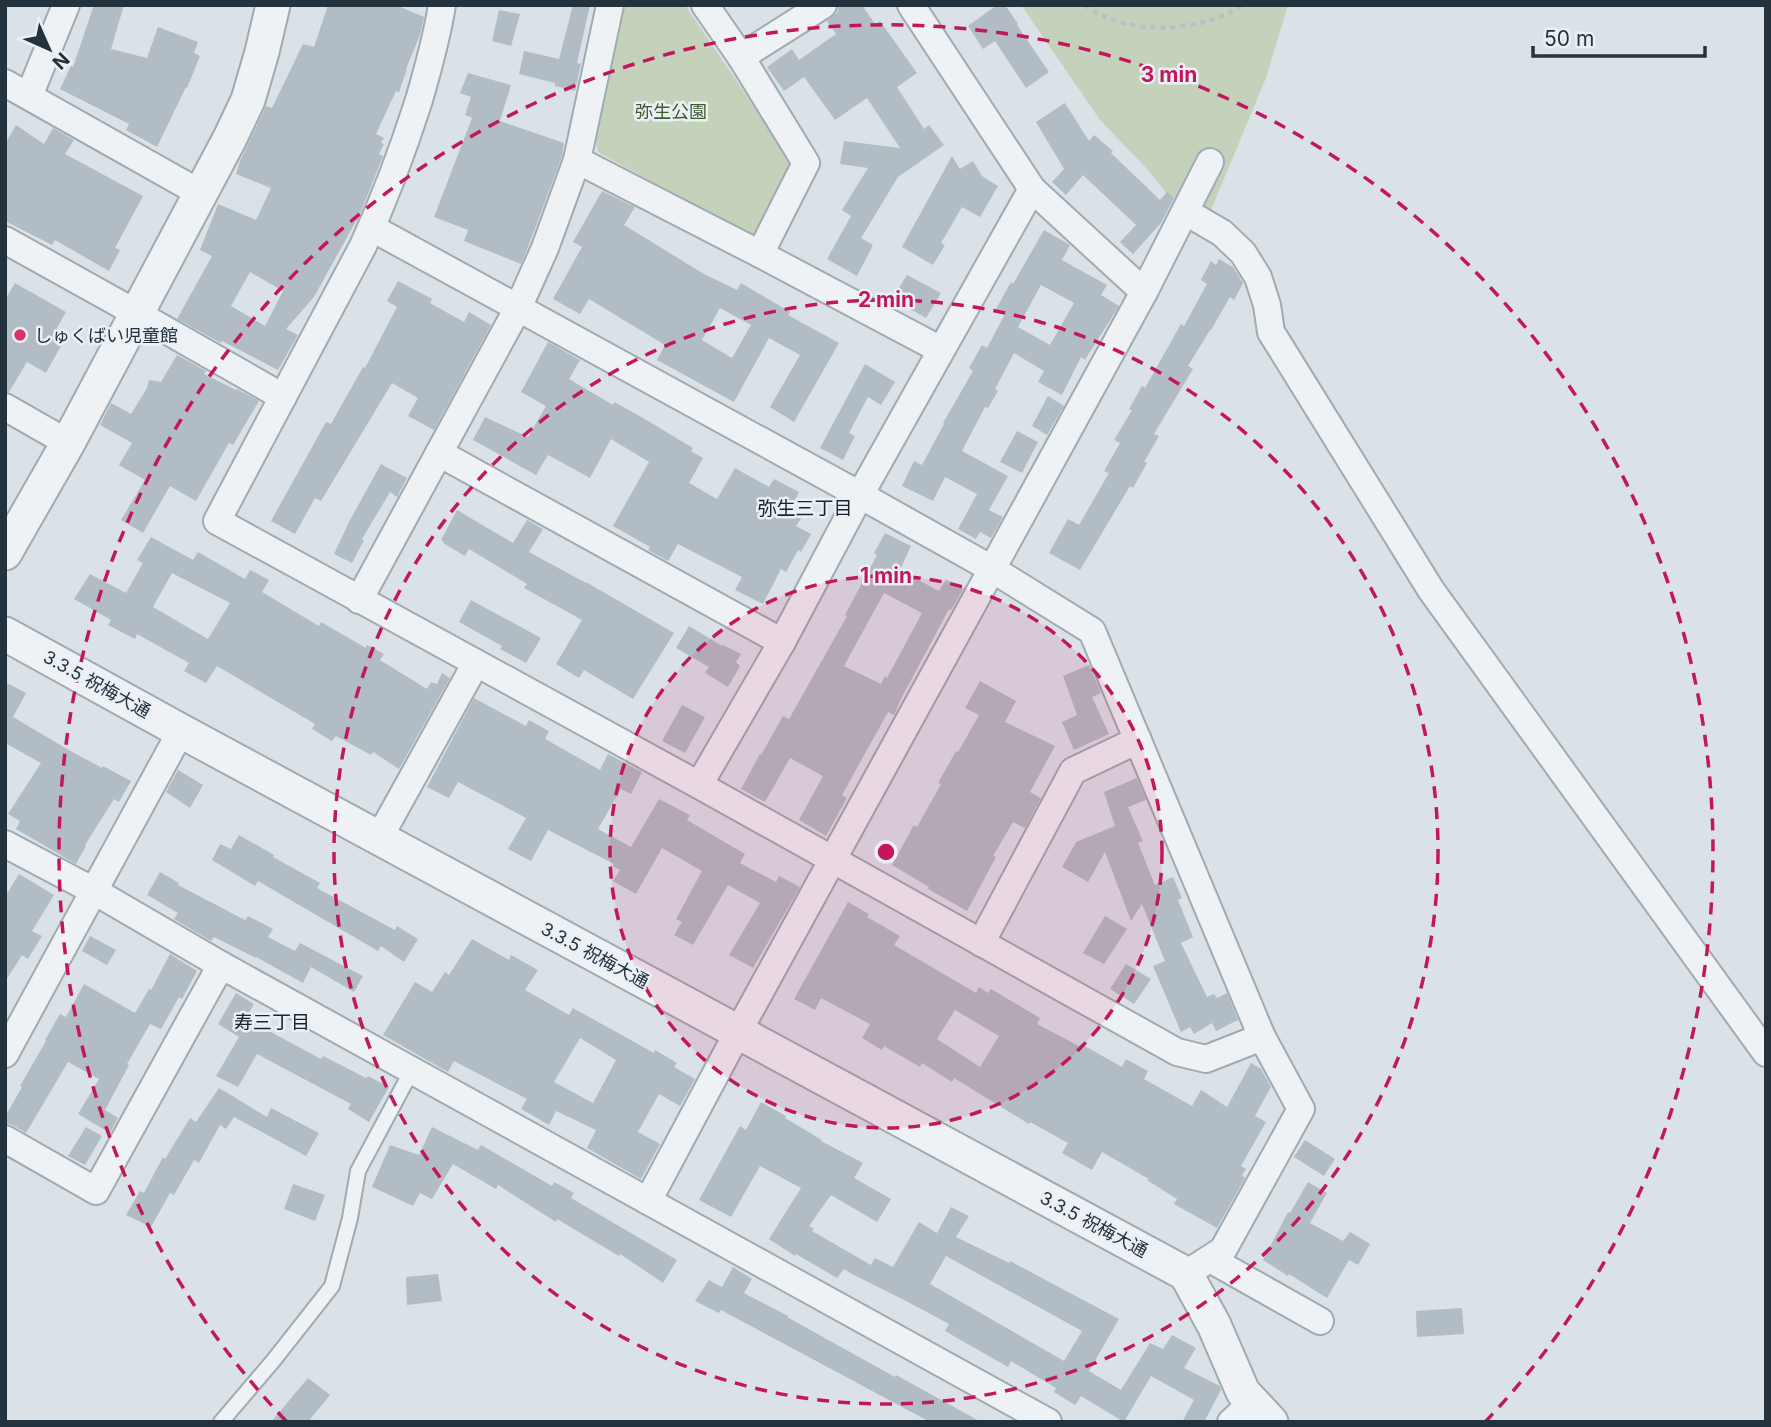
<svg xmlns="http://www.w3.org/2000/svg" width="1771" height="1427" viewBox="0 0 1771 1427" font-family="Inter,'Noto Sans JP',sans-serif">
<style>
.green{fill:#c5d2bb}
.building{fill:#b2bcc4;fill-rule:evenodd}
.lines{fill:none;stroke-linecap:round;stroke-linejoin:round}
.service-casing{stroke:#a0aab1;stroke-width:18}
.minor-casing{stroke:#a0aab1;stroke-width:30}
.tertiary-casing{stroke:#a0aab1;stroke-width:37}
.path{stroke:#b9c0c5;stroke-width:4.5;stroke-dasharray:5 5;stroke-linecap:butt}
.service{stroke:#eef2f5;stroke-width:14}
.minor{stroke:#eef2f5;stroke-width:26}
.tertiary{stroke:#eef2f5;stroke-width:33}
.ring{fill:none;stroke:#c2185b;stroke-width:3.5;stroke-dasharray:12 9}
.poi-dot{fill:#d93368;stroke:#eaf0f5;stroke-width:2.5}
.labels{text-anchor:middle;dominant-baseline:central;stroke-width:5;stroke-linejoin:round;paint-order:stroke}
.park-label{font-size:18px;fill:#3f5b30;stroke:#eaf0f5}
.poi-label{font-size:18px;fill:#24323e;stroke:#eaf0f5;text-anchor:start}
.street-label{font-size:18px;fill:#24323e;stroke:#eaf0f5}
.neighbourhood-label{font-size:19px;fill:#17232e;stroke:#eaf0f5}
.centre{fill:#c2185b;stroke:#eaf0f5;stroke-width:3.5}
.ring-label{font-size:21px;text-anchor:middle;font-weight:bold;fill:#c2185b;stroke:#eaf0f5;stroke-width:5;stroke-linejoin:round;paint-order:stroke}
</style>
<rect width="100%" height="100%" fill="#dbe2e7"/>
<g class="green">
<path d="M622 5H685L795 167 757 240 598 152 594 134Z"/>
<path d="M1021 5H1288L1266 78 1209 215 1168 195 1149 171 1100 120Z"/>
</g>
<g class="building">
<path d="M94 5H124L111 49 147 58 158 27 198 42 194 53 200 56 187 88 186 87 157 147 126 130 129 124 60 89 71 66 73 67Z"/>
<path d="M328 5H396L424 17 420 35 406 69H407L399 92 396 91 376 134 384 138 381 143 384 144 379 154 383 156 364 204 357 221H356L314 297 286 329 298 335 278 370 222 341 221 343 177 319 212 256 200 250 218 204 256 220 271 188 236 174 240 161 266 106 272 108 303 44 314 47ZM250 272 283 291 265 326 231 306Z"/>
<path d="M573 5H590L577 63 581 64 575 91 555 86V83L519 74 524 51 559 59Z"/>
<path d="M839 5H862L875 24 880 21 917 73 897 87 924 129 929 125 944 145 898 177 861 238 873 245 857 276 827 259 851 216 842 210 868 168 840 164 844 141 900 148 867 98 835 120 804 77 784 91 767 67 792 49 799 60 836 34 827 21 837 13Z"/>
<path d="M997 5H1005L1018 24 1017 25 1049 72 1026 88 995 41 983 49 968 26Z"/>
<path d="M499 10 520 14 511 46 492 41Z"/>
<path d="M468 73 511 85 500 121 564 143 562 156 530 242 521 264 464 241 468 230 434 217 472 118 465 115 471 97 460 93Z"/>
<path d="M1065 103 1089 141 1094 135 1113 151 1111 153 1160 200 1167 192 1174 198 1161 223 1133 254 1120 242 1136 225 1083 175 1066 195 1052 182 1064 169 1036 122Z"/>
<path d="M16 125 44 144 53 128 74 140 65 154 143 196 115 248 120 250 109 271 55 240 52 245 5 221V144Z"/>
<path d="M952 156 960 169 973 161 982 176 998 186 980 217 962 207 941 243 945 245 933 265 902 247Z"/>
<path d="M602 191 635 207 624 225 704 274 737 290 741 283 790 312 788 315 839 343 794 422 770 407 800 355 769 338 734 402 657 360 665 345 589 299 580 314 553 299 582 247 573 242ZM720 308 751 325 732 358 702 340Z"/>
<path d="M1044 230 1070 245 1062 260 1107 285 1101 295 1119 306 1085 360 1081 357 1062 395 1038 382 1044 371 1014 353 995 389 998 391 988 408 985 407 962 451 1008 476 989 510 1003 517 991 538 980 532 976 539 958 529 977 494 945 477 933 501 902 486 914 461 922 465 944 424 943 423 973 371 969 368 982 345 987 348 1005 314 996 309 1011 282 1013 284ZM1041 285 1074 303 1050 345 1018 327Z"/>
<path d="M1219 259 1233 267 1243 283 1234 300 1230 297 1211 330H1210L1188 366 1193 369 1154 434 1159 436 1144 462 1147 463 1133 488 1130 486 1080 570 1049 553 1068 519 1079 525 1109 473 1104 471 1120 443 1114 440 1132 410 1129 409 1142 386 1145 388 1181 324 1184 326 1207 284 1201 280 1211 261 1216 265Z"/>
<path d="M907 275 941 293 926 318 892 299Z"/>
<path d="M398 281 432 299 430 303 464 322 469 312 491 325 434 430 408 416 418 398 392 383 321 501 315 498 295 534 271 521 326 422 331 424 363 367 365 368 397 307 387 301Z"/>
<path d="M15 283 66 312 51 338 62 344 46 373 27 362 9 392 5 391V300Z"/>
<path d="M548 342 580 360 569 379 613 405 614 402 638 415 693 448 691 451 703 458 689 483 717 499 735 468 769 487 774 479 799 492 789 511 801 519 796 526 811 534 801 552 798 550 786 572 781 569 763 604 735 590 742 577 678 544 668 561 648 550 650 547 613 526 649 462 611 439 590 478 548 455 536 475 473 440 485 417 528 437 546 406 521 392Z"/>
<path d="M177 355 206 371 204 374 236 390 237 389 259 401 233 445 229 443 196 501 170 486 143 533 121 520 145 480 119 465 132 443 100 425 111 403 131 414 147 388 149 380 161 382Z"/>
<path d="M865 364 895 382 881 405 868 397 849 433 855 436 843 460 820 448Z"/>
<path d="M1048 396 1064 406 1047 435 1032 426Z"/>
<path d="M1017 431 1038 442 1022 473 1000 462Z"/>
<path d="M381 464 407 478 397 497 390 492 362 539 364 540 352 563 334 554 350 520Z"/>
<path d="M457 510 513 543 527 520 543 529 529 552 586 583V582L674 633 633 699 584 670 579 678 556 664 582 620 524 588 527 584 469 549 465 556 443 543 444 542 441 540Z"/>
<path d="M885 533 911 546 900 570 939 591 946 579 963 589 951 610 949 609 902 697 894 715 888 712 842 795 847 798 826 836 799 820 823 776 790 758 765 802 741 789 760 754 761 755 783 716 789 719 847 616 845 615 877 555 874 553ZM884 593 922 613 887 678 885 676 881 684 844 666Z"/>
<path d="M151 537 193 560 198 552 245 579 250 570 269 580 262 592 319 626 321 622 366 648 367 645 384 654 380 660 427 689 431 682 437 684 442 673 450 678 399 769 373 752 371 755 336 736 332 741 312 729 315 724 217 666 206 683 184 671 189 663 137 634 135 639 108 625 111 620 74 599 90 574 126 593 143 563 137 560ZM172 573 230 603 208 639 153 607Z"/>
<path d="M471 600 541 638 526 663 500 649 502 646 459 622Z"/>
<path d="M689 626 722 646 723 645 741 654 736 662 740 666 728 687 705 673 709 667 676 648Z"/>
<path d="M1089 665 1101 693 1092 697 1109 734 1074 750 1062 722 1077 715 1063 676Z"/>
<path d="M980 681 1016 701 1005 722 1055 746 1030 792 1041 798 1025 828 1013 822 993 856 996 857 967 911 928 889 929 887 892 865 914 825 917 827 941 784 938 783 956 751 958 752 979 715 965 708Z"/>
<path d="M5 682 26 693 13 717 67 749 102 768 103 766 131 781 119 802 114 799 85 845 86 846 76 864 16 829 20 821 8 814 41 763 5 743Z"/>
<path d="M474 698 526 726 529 720 549 731 545 739 600 770 608 754 642 772 631 794 621 789 598 829 631 847 659 799 690 815 687 820 745 854 740 863 776 882 779 876 800 887 753 968 729 955 760 903 728 885 693 945 674 935 682 922 676 919 702 871 662 848 636 894 613 881 620 870 613 866 614 864 548 830 531 861 508 849 526 818 458 782 449 798 427 787Z"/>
<path d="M682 705 705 717 685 753 662 741Z"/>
<path d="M178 770 203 785 190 808 166 792Z"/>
<path d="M1137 778 1146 800 1128 807 1143 841 1138 843 1155 885 1173 877 1182 898 1178 900 1193 937 1181 943 1207 997 1214 994 1217 998 1227 993 1238 1020 1216 1031 1212 1023 1194 1034 1190 1027 1181 1032 1153 966 1165 961 1142 904 1131 921 1105 852 1088 882 1062 867 1076 842 1115 826 1104 792Z"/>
<path d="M239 835 274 855 273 857 320 883 317 888 395 930 397 926 418 939 404 962 381 946 378 951 258 881 255 886 212 860 220 844 231 849Z"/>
<path d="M160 872 179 883 178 885 245 920 248 916 273 929 268 937 295 951 300 943 363 976 354 992 311 967 303 983 256 957V958L214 937 211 941 174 919 178 913 147 895Z"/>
<path d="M19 874 54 895 32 931 42 936 28 959 22 955 5 982V897Z"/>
<path d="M848 902 869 914 867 917 900 936 894 945 976 993 979 987 988 993 991 989 1040 1018 1037 1024 1079 1046 1081 1044 1122 1067 1126 1059 1148 1071 1144 1079 1192 1106 1201 1090 1227 1107 1251 1063 1261 1069 1271 1087 1255 1116 1266 1122 1241 1166 1246 1169 1242 1175 1245 1178 1217 1228 1174 1204 1177 1199 1147 1180 1149 1179 1102 1152 1092 1170 1062 1153 1068 1143 1030 1122 1029 1124 954 1078 952 1082 922 1063 920 1067 884 1046 882 1050 862 1038 870 1024 821 998 815 1010 794 999ZM955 1010 999 1036 980 1067 937 1039Z"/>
<path d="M1105 916 1127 929 1104 964 1083 953Z"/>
<path d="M90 936 116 950 107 965 82 951Z"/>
<path d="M472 939 509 960 511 955 538 970 525 990 569 1015 573 1008 654 1053 655 1050 677 1063 674 1067 695 1079 680 1106 659 1094 638 1132 660 1144 641 1179 587 1148 596 1130 556 1111 549 1125 521 1109 527 1099 454 1061 448 1072 383 1035 415 982 432 992 445 972 449 975ZM580 1038 616 1060 593 1103 554 1082Z"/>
<path d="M170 954 197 971 182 999 179 997 161 1029 150 1024 127 1064 129 1065 105 1110 118 1118 110 1133 78 1114 99 1079 68 1062 26 1133 13 1125 5 1123V1117L22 1087 20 1086 46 1041 45 1040 60 1014 66 1017 84 984 135 1013 149 989 151 990Z"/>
<path d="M1126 964 1151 979 1134 1004 1110 989Z"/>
<path d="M236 993 254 1004 247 1016 270 1029 269 1031 321 1059 323 1056 366 1078 368 1076 389 1087 369 1122 348 1109 351 1104 257 1054 238 1087 216 1076 239 1037 218 1024Z"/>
<path d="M219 1088 267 1117 271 1108 319 1133 306 1156 234 1117 226 1129 220 1125 199 1163 194 1160 174 1195 170 1193 151 1227 126 1215 140 1191 144 1193 163 1157 165 1159 190 1118 196 1122Z"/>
<path d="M761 1102 786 1116 785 1118 822 1140 821 1141 863 1163 854 1178 891 1199 877 1222 831 1195 809 1226 814 1229 812 1231 871 1265 875 1258 893 1267 919 1222 937 1233 951 1207 969 1216 956 1237 1009 1263 1010 1261 1119 1319 1089 1371 1121 1390 1150 1343 1163 1349 1172 1335 1196 1348 1184 1368 1220 1386 1221 1390 1204 1422H1182L1194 1400 1151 1376 1124 1422 1081 1396 1075 1405 1054 1392 1056 1388 1011 1361 1008 1367 945 1331 949 1324 908 1302 852 1274 844 1269 837 1278 796 1254 795 1256 769 1239 801 1188 760 1166 731 1217 699 1200 740 1126 746 1130ZM946 1256 1082 1331 1064 1361 930 1284Z"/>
<path d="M86 1127 102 1136 85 1165 68 1156Z"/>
<path d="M432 1127 478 1150 481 1145 552 1186 554 1182 574 1193 571 1198 677 1260 663 1283 620 1254 619 1256 557 1219 556 1222 498 1185 496 1189 453 1164 432 1199 420 1193 413 1206 372 1187 390 1145 419 1155Z"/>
<path d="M1305 1140 1335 1159 1324 1176 1294 1157Z"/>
<path d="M1308 1182 1327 1193 1310 1223 1343 1241 1350 1232 1370 1244 1358 1265 1349 1260 1327 1298 1289 1274 1288 1276 1263 1260 1288 1212 1290 1213Z"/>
<path d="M293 1184 325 1195 315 1221 284 1209Z"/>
<path d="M733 1267 752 1279 744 1293 788 1316 787 1317 895 1377 896 1375 981 1422H930L721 1310 719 1313 695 1301 709 1280 722 1287Z"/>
<path d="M438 1274 442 1301 407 1305 406 1277Z"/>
<path d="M1462 1308 1464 1334 1417 1337 1416 1311Z"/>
<path d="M308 1378 330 1395 308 1422H271Z"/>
</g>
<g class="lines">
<defs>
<path id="service" d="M221 1422 273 1361 332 1286 350 1218 358 1171 412 1070"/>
<g id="minor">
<path d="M442 5C437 37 428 69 419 100 403 150 385 198 363 246L217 521 699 785 1177 1052 1206 1059 1262 1037"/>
<path d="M705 5 741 57 806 163 760 254"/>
<path d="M911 5 1032 189 1144 292"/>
<path d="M741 57 823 5"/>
<path d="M5 83 200 193"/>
<path d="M29 96 66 5"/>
<path d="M577 160 760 254 941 350"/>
<path d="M1186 212 1222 233 1243 253 1258 277 1267 305 1271 332 1431 590 1766 1053"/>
<path d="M372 228 860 495 992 569 1092 631 1262 1037 1301 1109 1223 1250 1186 1274"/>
<path d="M5 240 136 313 283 397"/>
<path d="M5 407 68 443"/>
<path d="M439 453 782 642"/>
<path d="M359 600 518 308 545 248 577 160 610 5"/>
<path d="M699 785 782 642 860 495 1032 189"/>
<path d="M379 838 476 663"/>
<path d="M5 844 94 891 221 965 1048 1422"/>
<path d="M981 943 1073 771 1138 740"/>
<path d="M5 1054 181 731"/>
<path d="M5 1139 96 1191 221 965"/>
<path d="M648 1201 738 1032 1144 292 1210 162"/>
<path d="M1210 1259 1320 1321"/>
<path d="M1231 1422 1253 1402"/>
</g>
<g id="tertiary">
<path d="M5 553 68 443 230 138 248 100 262 52 273 5"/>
<path d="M5 634 181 731 1186 1274 1214 1325 1243 1392 1271 1422"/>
</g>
</defs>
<use href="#service" class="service-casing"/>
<use href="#minor" class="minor-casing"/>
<use href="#tertiary" class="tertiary-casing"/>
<path class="path" d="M1085 5C1124 36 1201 34 1242 5"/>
<use href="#service" class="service"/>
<use href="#minor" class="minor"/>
<use href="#tertiary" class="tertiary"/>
</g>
<circle cx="886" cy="852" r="276" fill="#c2185b" fill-opacity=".12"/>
<g class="ring">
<circle cx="886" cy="852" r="276"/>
<circle cx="886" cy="852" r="552"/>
<path d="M286 1421A827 827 0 1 1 1486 1421"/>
</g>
<circle class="poi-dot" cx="20" cy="335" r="7"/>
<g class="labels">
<g class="park-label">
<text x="671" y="111">弥生公園</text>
</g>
<g class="poi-label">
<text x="34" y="335">しゅくばい児童館</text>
</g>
<g class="street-label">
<text transform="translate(97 684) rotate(29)">3.3.5 祝梅大通</text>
<text transform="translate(595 955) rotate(28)">3.3.5 祝梅大通</text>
<text transform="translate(1094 1224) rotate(28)">3.3.5 祝梅大通</text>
</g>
<g class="neighbourhood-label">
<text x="805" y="508">弥生三丁目</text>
<text x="272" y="1022">寿三丁目</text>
</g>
</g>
<circle cx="886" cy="852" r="10" class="centre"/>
<g class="ring-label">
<text x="1169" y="82">3 min</text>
<text x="886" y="307">2 min</text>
<text x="886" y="583">1 min</text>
</g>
<rect width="1771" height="1427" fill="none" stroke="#24323e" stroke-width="14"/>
<g transform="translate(49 49) rotate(135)" stroke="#eaf0f5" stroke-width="5" paint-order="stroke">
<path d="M0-5L12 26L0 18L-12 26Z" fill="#24323e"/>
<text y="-10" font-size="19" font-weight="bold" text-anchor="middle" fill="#24323e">N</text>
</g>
<path d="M1533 46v10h172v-10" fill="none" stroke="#24323e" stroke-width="3.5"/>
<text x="1544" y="46" font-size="21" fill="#24323e" stroke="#eaf0f5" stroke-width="5" paint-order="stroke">50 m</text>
</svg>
